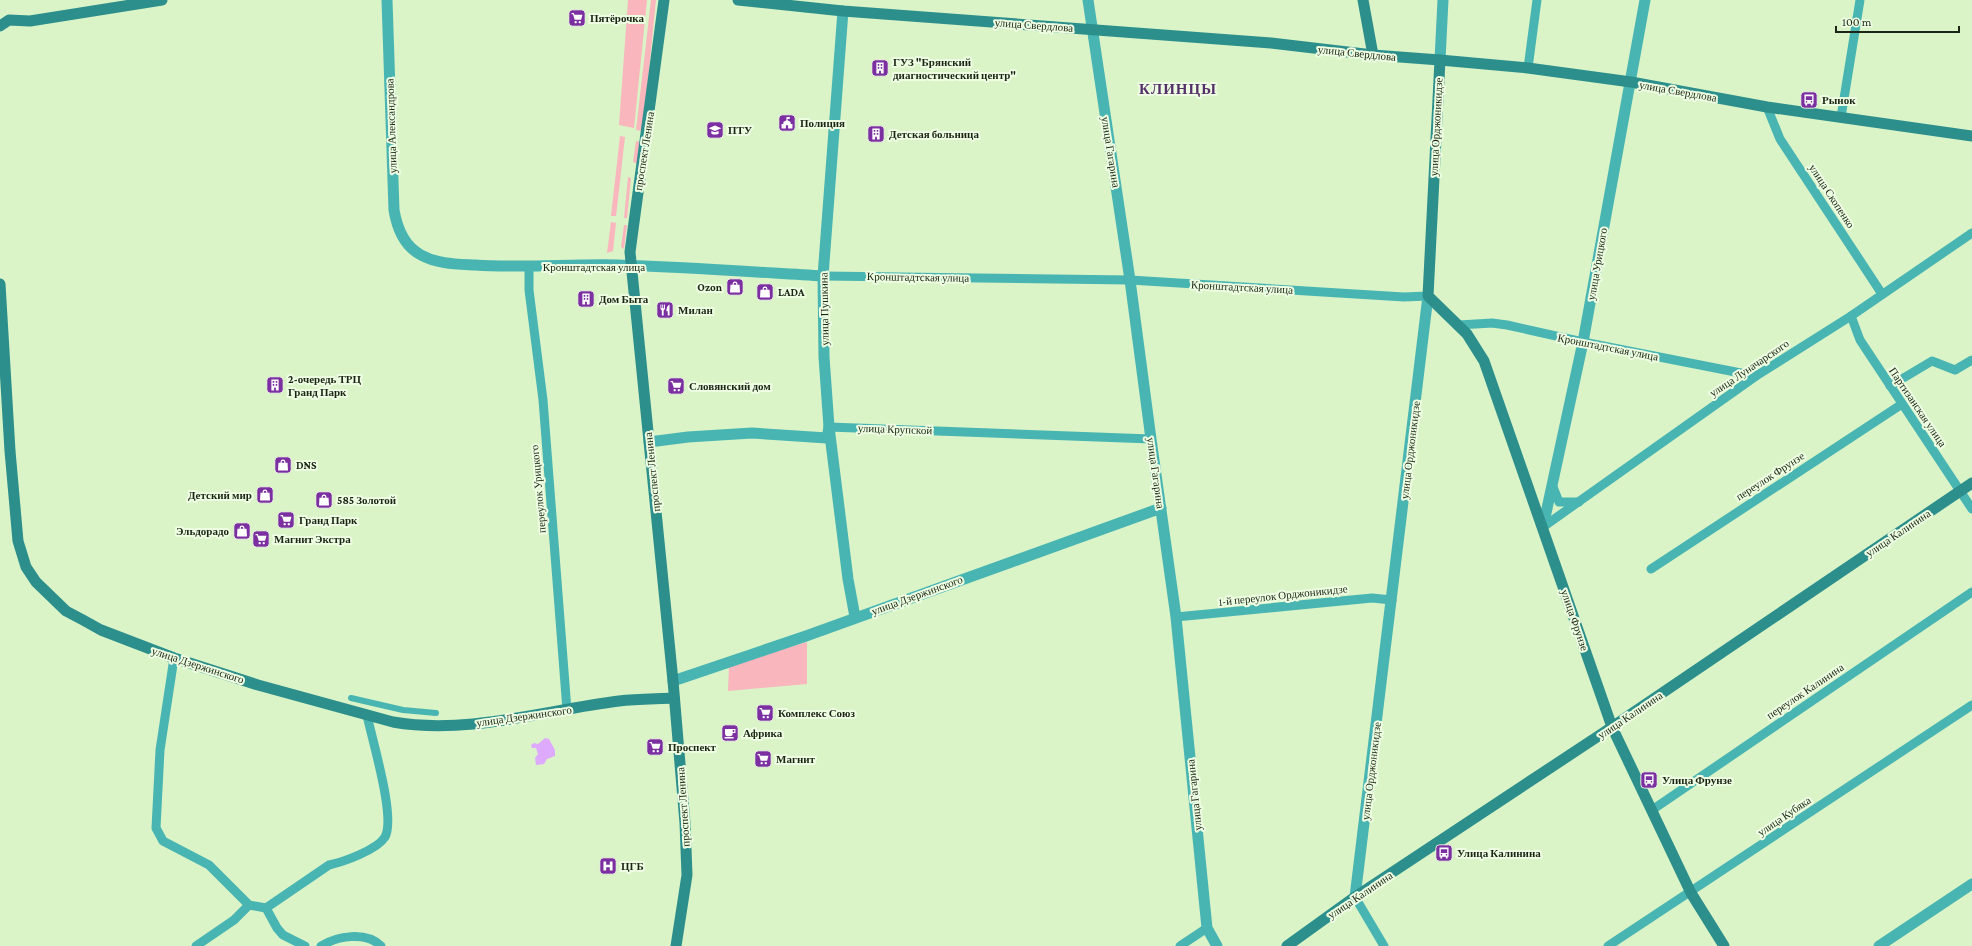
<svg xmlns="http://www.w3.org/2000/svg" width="1972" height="946" viewBox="0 0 1972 946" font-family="'Crimson Pro',serif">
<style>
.green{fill:#f9b6bd}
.water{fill:#deaafd}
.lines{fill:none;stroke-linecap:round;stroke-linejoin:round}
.pedestrian{stroke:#49b5b2;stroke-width:6}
.minor{stroke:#49b5b2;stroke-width:9}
.tertiary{stroke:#49b5b2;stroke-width:11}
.secondary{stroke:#2c8f8c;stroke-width:11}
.labels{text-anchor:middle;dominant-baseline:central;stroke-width:4;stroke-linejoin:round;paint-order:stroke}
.poi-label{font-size:11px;font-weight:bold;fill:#1c2515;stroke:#eefee3;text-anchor:start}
.street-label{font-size:11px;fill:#1c2515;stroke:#eefee3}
.district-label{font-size:15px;font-weight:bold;letter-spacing:1px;fill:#543068;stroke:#eefee3}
</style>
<rect width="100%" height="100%" fill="#daf4c8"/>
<g class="green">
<path d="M628 0H647L634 128 619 125Z"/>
<path d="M651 0H656L643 131 636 130Z"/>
<path d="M620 136 625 137 616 216H611Z"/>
<path d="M636 141 641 142 638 164 633 162Z"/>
<path d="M628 177 631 178 627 218H624Z"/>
<path d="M611 222 616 223 613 251 607 253Z"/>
<path d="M624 225H627L624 249 621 247Z"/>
<path d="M807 642V684L728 691 729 665Z"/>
</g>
<path class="water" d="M545 738 549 739 555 750V756L547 759 544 764 536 765 535 758 538 754 536 748H532L531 745 534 743 538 744Z"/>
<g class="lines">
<path class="pedestrian" d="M351 698 403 710 436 713"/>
<g class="minor">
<path d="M1528 68 1537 0"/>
<path d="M1767 107 1780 139 1882 294"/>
<path d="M1841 117 1860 0"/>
<path d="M529 267V290L543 400 567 710"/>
<path d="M823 276 1130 280 1404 297 1428 296"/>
<path d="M1851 316 1860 340 1972 509"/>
<path d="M1459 325 1492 323 1507 325 1583 342 1756 376"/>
<path d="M1890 386 1932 361 1955 370 1972 360"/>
<path d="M829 427 1151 439"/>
<path d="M1553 487 1559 502H1579"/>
<path d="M1543 527 1756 376 1851 316 1972 233"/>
<path d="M1651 569 1902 404"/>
<path d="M1176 617 1372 598 1392 600"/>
<path d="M174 658 160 750 156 828 163 841 209 865 249 905 266 908 277 928 283 935 305 946"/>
<path d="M1652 810 1972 592"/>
<path d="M1355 897 1384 946"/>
<path d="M266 908 329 865C343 862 377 850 385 837 396 817 372 740 367 715"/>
<path d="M196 946 234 920 249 905"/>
<path d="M321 946C337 936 366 931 381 946"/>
<path d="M1180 946 1207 928"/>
<path d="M1608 946 1972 705"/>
</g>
<g class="tertiary">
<path d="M387 0 394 210C397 228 404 246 421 255 437 264 457 264 475 265 522 268 570 264 617 265 686 267 755 272 823 276"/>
<path d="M1088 0 1130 280 1151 439 1176 617 1207 928 1217 946"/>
<path d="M843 11 823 276 824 357 829 427 848 579 855 617"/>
<path d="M1440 60 1443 0"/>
<path d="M649 442 688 437 752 433 827 438 829 427"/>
<path d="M1543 527 1583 342 1645 0"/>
<path d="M673 681 806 636 1161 508"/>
<path d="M1355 897 1428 296"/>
<path d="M1879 946 1972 884"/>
</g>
<g class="secondary">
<path d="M664 0 630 252 673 681 685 823 687 875 676 946"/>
<path d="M738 0 843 11 1271 43 1373 55 1440 60 1528 68 1631 82 1767 107 1972 136"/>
<path d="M1363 0 1373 55"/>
<path d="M0 26 9 20 30 21 162 0"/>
<path d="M1440 60 1428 296 1467 334 1484 361 1612 727 1691 893 1724 946"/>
<path d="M0 284 10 451 18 541 26 567 36 582 66 611 83 620 101 630 174 658 258 685 393 722C468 735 545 710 619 701 637 699 656 699 674 698"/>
<path d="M1287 946 1355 897 1612 727 1972 483"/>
</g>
</g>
<defs>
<symbol id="supermarket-square" viewBox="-11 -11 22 22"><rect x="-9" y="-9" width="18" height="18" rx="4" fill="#7b2fa1" stroke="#eefee3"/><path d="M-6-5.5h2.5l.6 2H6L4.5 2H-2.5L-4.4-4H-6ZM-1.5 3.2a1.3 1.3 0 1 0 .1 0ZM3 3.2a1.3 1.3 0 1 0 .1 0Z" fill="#fff"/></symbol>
<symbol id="building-square" viewBox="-11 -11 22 22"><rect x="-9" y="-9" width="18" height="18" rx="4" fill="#7b2fa1" stroke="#eefee3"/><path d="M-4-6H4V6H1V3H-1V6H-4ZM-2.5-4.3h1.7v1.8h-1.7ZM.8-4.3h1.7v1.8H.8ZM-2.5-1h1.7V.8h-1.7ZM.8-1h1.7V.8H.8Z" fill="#fff"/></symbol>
<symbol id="bus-square" viewBox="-11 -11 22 22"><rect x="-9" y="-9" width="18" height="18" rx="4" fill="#7b2fa1" stroke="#eefee3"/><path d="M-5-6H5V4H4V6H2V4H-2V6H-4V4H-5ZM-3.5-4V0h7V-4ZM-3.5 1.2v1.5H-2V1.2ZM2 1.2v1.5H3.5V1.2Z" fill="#fff"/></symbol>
<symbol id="civic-square" viewBox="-11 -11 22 22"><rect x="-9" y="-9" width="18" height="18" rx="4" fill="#7b2fa1" stroke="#eefee3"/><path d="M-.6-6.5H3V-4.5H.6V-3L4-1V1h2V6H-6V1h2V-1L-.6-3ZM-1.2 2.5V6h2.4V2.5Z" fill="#fff"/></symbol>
<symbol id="university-square" viewBox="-11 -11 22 22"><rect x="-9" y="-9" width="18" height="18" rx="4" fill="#7b2fa1" stroke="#eefee3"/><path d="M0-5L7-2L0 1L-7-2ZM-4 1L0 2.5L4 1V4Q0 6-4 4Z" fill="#fff"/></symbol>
<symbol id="shop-square" viewBox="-11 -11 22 22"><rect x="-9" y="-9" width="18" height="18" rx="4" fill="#7b2fa1" stroke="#eefee3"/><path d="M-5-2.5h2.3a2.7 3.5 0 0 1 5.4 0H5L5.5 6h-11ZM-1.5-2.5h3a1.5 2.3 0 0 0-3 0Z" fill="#fff"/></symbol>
<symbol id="restaurant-square" viewBox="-11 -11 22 22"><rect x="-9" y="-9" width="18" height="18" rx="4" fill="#7b2fa1" stroke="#eefee3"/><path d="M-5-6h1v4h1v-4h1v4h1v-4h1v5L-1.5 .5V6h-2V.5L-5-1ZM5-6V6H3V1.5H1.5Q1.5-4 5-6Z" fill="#fff"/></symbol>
<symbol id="cafe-square" viewBox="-11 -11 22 22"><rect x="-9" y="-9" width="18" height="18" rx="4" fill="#7b2fa1" stroke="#eefee3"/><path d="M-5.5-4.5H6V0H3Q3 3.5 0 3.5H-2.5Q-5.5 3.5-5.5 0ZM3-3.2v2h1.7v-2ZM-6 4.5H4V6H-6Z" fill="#fff"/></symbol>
<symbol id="hospital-square" viewBox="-11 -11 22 22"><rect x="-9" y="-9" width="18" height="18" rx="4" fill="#7b2fa1" stroke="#eefee3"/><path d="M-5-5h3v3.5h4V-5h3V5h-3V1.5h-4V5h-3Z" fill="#fff"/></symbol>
</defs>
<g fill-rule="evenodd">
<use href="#supermarket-square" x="567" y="8" width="20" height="20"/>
<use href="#building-square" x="870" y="58" width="20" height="20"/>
<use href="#bus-square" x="1799" y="90" width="20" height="20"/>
<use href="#civic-square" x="777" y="113" width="20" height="20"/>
<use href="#university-square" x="705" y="120" width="20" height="20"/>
<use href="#building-square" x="866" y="124" width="20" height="20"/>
<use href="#shop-square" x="725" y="277" width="20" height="20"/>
<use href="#shop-square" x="755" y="282" width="20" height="20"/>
<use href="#building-square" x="576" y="289" width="20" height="20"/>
<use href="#restaurant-square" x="655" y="300" width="20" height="20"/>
<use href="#building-square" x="265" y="375" width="20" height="20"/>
<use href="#supermarket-square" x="666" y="376" width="20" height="20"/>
<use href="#shop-square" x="273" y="455" width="20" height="20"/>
<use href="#shop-square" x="255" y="485" width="20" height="20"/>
<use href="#shop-square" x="314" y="490" width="20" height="20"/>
<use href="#supermarket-square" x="276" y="510" width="20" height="20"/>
<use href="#shop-square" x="232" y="521" width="20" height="20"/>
<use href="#supermarket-square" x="251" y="529" width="20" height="20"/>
<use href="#supermarket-square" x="755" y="703" width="20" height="20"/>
<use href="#cafe-square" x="720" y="723" width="20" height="20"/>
<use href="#supermarket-square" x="645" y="737" width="20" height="20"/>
<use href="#supermarket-square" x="753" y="749" width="20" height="20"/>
<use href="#bus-square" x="1639" y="770" width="20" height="20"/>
<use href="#bus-square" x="1434" y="843" width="20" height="20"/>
<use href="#hospital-square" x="598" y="856" width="20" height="20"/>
</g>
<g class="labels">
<g class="poi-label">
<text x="590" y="18">Пятёрочка</text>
<text x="893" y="62">ГУЗ "Брянский<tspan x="893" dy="13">диагностический центр"</tspan></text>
<text x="1822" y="100">Рынок</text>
<text x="800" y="123">Полиция</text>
<text x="728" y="130">ПТУ</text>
<text x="889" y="134">Детская больница</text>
<text x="722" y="287" text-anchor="end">Ozon</text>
<text x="778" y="292">LADA</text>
<text x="599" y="299">Дом Быта</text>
<text x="678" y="310">Милан</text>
<text x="288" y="379">2-очередь ТРЦ<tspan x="288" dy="13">Гранд Парк</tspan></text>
<text x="689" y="386">Словянский дом</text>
<text x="296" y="465">DNS</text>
<text x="252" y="495" text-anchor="end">Детский мир</text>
<text x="337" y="500">585 Золотой</text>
<text x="299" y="520">Гранд Парк</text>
<text x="229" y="531" text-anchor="end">Эльдорадо</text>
<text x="274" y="539">Магнит Экстра</text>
<text x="778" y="713">Комплекс Союз</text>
<text x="743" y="733">Африка</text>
<text x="668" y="747">Проспект</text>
<text x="776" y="759">Магнит</text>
<text x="1662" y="780">Улица Фрунзе</text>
<text x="1457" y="853">Улица Калинина</text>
<text x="621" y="866">ЦГБ</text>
</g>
<g class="street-label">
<text transform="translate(1034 25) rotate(4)">улица Свердлова</text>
<text transform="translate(1357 53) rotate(6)">улица Свердлова</text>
<text transform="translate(1678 91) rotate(10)">улица Свердлова</text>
<text transform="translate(391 126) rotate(-92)">улица Александрова</text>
<text transform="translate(1436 127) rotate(-87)">улица Орджоникидзе</text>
<text transform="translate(644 151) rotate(-81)">проспект Ленина</text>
<text transform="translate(1111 152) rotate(81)">улица Гагарина</text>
<text transform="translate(1832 196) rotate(57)">улица Скопенко</text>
<text transform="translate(1597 264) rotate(-80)">улица Урицкого</text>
<text x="594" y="267">Кронштадтская улица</text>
<text transform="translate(918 277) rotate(1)">Кронштадтская улица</text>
<text transform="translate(1242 287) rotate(3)">Кронштадтская улица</text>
<text transform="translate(824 309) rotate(-91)">улица Пушкина</text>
<text transform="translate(1608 347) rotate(11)">Кронштадтская улица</text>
<text transform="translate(1749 368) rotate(-34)">улица Луначарского</text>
<text transform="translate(1918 407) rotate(56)">Партизанская улица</text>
<text transform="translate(895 429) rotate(2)">улица Крупской</text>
<text transform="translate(1410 450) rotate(-83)">улица Орджоникидзе</text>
<text transform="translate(652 472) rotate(-96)">проспект Ленина</text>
<text transform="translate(1156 473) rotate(82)">улица Гагарина</text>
<text transform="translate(1770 476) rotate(-33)">переулок Фрунзе</text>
<text transform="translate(538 489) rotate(-95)">переулок Урицкого</text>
<text transform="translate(1898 533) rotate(-34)">улица Калинина</text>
<text transform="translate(917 595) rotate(-20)">улица Дзержинского</text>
<text transform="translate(1283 595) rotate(-6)">1-й переулок Орджоникидзе</text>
<text transform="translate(1575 620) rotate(71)">улица Фрунзе</text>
<text transform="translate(198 665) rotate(18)">улица Дзержинского</text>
<text transform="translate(1805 691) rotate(-34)">переулок Калинина</text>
<text transform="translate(1630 715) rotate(-34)">улица Калинина</text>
<text transform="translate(524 716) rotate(-8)">улица Дзержинского</text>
<text transform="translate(1371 771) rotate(-83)">улица Орджоникидзе</text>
<text transform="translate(1194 795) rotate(-96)">улица Гагарина</text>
<text transform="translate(683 807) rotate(-94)">проспект Ленина</text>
<text transform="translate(1784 816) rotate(-34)">улица Кубяка</text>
<text transform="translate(1360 895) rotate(-34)">улица Калинина</text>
</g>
<g class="district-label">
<text x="1178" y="89">КЛИНЦЫ</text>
</g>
</g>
<path d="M1836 26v6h123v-6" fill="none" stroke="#1c2515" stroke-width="2"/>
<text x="1842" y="26" font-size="12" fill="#1c2515" stroke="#eefee3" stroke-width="3" paint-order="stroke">100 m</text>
</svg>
